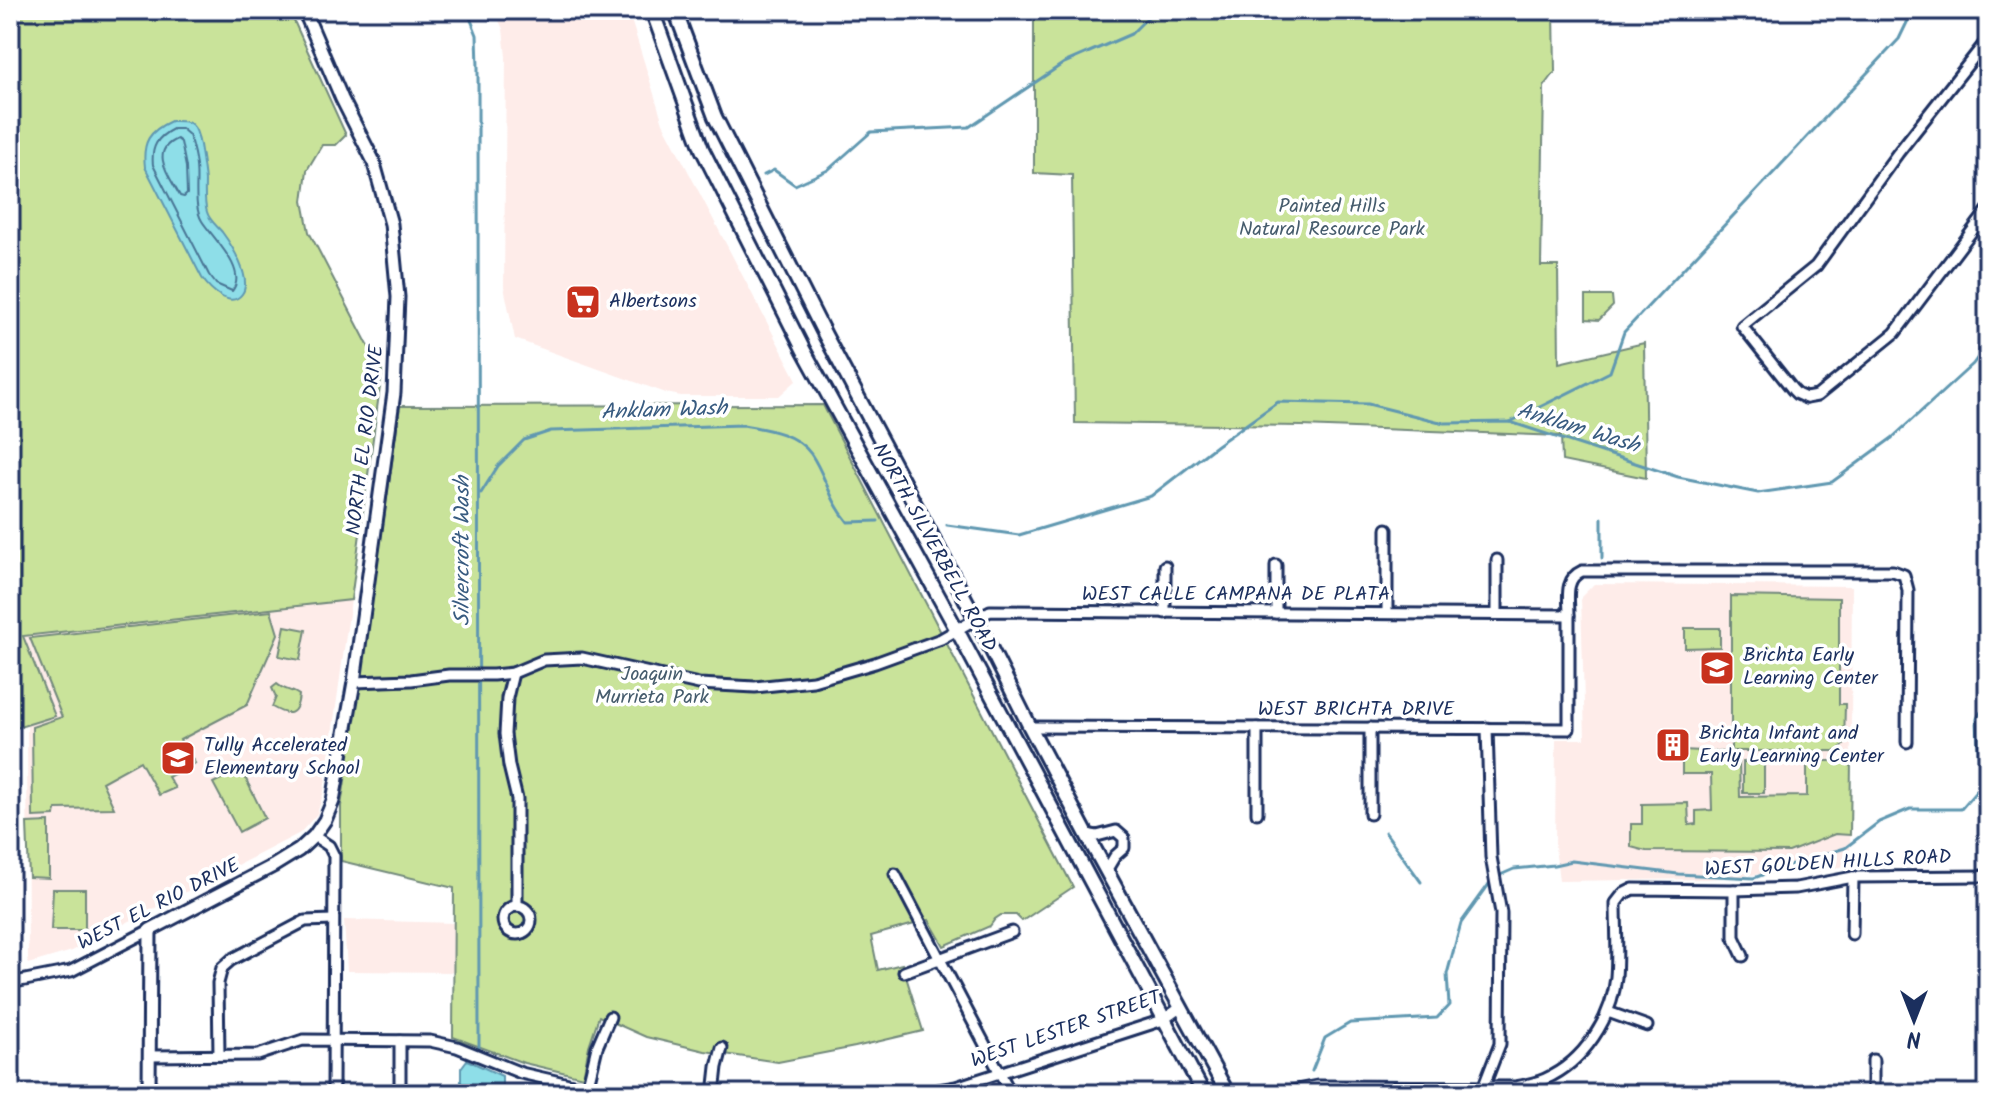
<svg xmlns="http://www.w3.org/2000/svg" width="1998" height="1104" viewBox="0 0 1998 1104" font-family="Kalam,sans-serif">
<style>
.built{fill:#feece9}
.green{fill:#c9e39a;stroke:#72897c;stroke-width:2}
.water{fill:#8edee8;stroke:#6098b1;stroke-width:2}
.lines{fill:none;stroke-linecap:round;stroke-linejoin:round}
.shore{stroke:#497595;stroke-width:2}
.stream{stroke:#6098b1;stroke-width:3}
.minor-casing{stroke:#1b2f5e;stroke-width:15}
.tertiary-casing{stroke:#1b2f5e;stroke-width:17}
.secondary-casing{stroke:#1b2f5e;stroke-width:18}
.minor{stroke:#fff;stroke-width:9}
.tertiary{stroke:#fff;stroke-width:11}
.secondary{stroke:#fff;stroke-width:12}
.labels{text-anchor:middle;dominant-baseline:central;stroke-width:7;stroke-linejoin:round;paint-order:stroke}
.park-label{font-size:20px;fill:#465c6d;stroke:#fff}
.poi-label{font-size:20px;fill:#1b2f5e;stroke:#fff;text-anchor:start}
.street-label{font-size:20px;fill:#1b2f5e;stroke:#fff}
.water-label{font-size:22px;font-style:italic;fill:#385b80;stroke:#fff}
</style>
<rect width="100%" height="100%" fill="#fff"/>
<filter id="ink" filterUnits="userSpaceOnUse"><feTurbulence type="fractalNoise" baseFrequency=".0125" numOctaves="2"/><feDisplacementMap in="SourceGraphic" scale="16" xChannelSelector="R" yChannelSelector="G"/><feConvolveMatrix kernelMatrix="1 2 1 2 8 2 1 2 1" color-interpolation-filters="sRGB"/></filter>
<g filter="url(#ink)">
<g class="built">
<path d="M494 10H628L663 123 797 380 779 396H681L666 393 515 339 504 287 506 57 503 29Z"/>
<path d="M1594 584 1852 586 1850 865 1811 873H1772L1707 879 1559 881 1555 846 1556 739H1585L1581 597Z"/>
<path d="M351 600 324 791 317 814 300 833 72 951 28 964 27 725 55 716 22 636Z"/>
<path d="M344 920 455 923V972L347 971Z"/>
</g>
<g class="green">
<path d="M10 10H289L346 135 336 145H322L307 170 303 201 309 232 382 372 351 600 23 636 55 716 10 730Z"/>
<path d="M1034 10H1554L1555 72 1544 87 1541 266H1558L1559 363 1644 343 1646 478 1562 461 1561 436 1302 426 1075 423 1072 175 1034 173Z"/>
<path d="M1586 296H1612L1613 306 1599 320 1586 319Z"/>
<path d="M823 405 1073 887 1022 921 1016 915H1001L995 919 990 926 944 946 929 920 871 936 878 970 902 964 923 1031 855 1047 778 1062 705 1051 646 1037 599 1016 589 1046 583 1077 524 1063 453 1037 454 888 341 861V806L360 685 400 406Z"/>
<path d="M1731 596 1839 598V704H1845L1844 745 1840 748 1839 751H1731Z"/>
<path d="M271 611 278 634 247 705 180 740 195 763 168 777 175 788 159 795 140 761 102 782 114 808 56 809 55 816 33 817 32 727 62 717 30 638Z"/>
<path d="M285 626 306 630 300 660 279 656Z"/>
<path d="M1685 628H1720V647L1685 648Z"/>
<path d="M277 684C285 691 293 690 299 695 297 716 289 717 272 707L276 697 272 688Z"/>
<path d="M1682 750 1724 752 1739 760 1740 797 1807 796V761H1851L1850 835 1835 834 1789 852 1646 851 1631 847V824H1642V804L1688 803 1689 825 1696 824V811L1712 810 1711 774H1682Z"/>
<rect x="1743" y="762" width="21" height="31"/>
<path d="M241 769 265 818 239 832 213 783Z"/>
<path d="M49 822V878L29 877 27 823Z"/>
<path d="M53 889H85V930H51Z"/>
</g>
<g class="water">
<path d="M171 121C180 121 189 120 194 127 198 132 198 139 200 145 202 157 204 169 205 181 205 191 204 203 207 212 209 220 217 226 222 232 231 244 253 279 242 294 230 310 209 288 202 278L145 167C142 142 149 131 171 121Z"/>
<path d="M467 1060 502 1076V1094H461V1068Z"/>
</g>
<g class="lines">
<g class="shore">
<path d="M173 129H182L189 135C192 145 195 155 196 166 198 183 193 206 202 221 212 237 249 271 232 291L216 284 209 275 153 165C151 147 157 137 173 129Z"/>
<path d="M177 139 181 142 186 167 187 194 184 197 180 196C170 177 148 151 177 139Z"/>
</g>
<g class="stream">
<path d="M467 10 477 35 478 67 479 1052"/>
<path d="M764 175 774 170 795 185 828 170 871 132 969 127 1064 63 1131 34 1155 10"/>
<path d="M1510 422 1610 372 1624 332 1899 39 1913 10"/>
<path d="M481 493 498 466 524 440 551 431 743 425C766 429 796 433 811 454 826 476 829 500 848 522L878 521"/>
<path d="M1602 518V558"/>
<path d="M947 525 1019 535 1151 496 1217 445 1278 402 1368 404 1444 423 1510 422 1678 477 1758 493 1832 482 1892 438 1973 364 1988 343"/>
<path d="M1385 832 1421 882"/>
<path d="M1498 876 1514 869 1554 865 1572 861 1678 874 1754 878 1783 867 1845 848 1879 822 1910 809H1961L1980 787 1977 719C1979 713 1981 710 1988 710"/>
<path d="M1312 1071 1325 1038 1350 1023 1437 1018 1449 1005 1447 974 1461 923 1492 880"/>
</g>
<defs>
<g id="minor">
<path d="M1806 398 1797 394 1793 390 1742 326 1816 266 1898 153 1988 39"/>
<path d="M1806 398 1817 396 1895 333 1988 210"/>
<path d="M1497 560V613"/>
<path d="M1276 565V613"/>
<path d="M1165 566V613"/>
<path d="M1387 613V529"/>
<path d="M513 673 507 698 505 734 509 766 517 799V906"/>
<path d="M354 682 411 680 449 675H493L513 673 544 660 582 658 699 684 755 687 813 681 875 663 941 639 990 611 1569 615C1569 598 1564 579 1582 571H1893L1904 575 1908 590 1907 742"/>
<path d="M1030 727 1569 729V615"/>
<path d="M1257 813V728"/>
<path d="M1370 814V728"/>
<path d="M1086 834 1097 836 1116 831 1124 838V848L1115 856 1106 871"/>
<path d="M314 836 329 846 334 856 333 1094"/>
<path d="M895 874 1011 1094"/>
<path d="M1734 890V937L1743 956"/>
<circle cx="517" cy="920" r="14"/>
<path d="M1852 934 1853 877"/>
<path d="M904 972 1012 932"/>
<path d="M10 983 71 971 150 930"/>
<path d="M1608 1012 1647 1026"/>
<path d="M400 1041V1094"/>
<path d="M219 1055 218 983 222 968 231 960 305 921 333 920"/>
<path d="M149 1056 258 1055 303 1040 430 1041 457 1047 521 1073 586 1088 633 1094"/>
<path d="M1873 1060V1094"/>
<path d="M586 1093 597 1047 610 1017"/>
<path d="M1483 1093V1088L1500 1044 1501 913 1491 857 1487 728"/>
<path d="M714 1094 717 1067 722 1048"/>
<path d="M915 1094 956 1087 1163 1020 1181 1007"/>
<path d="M1276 1094 1317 1086 1515 1087C1525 1085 1536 1083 1545 1079 1584 1062 1612 1018 1616 977 1618 953 1616 927 1616 903L1623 894 1633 889 1734 890 1796 888 1853 877 1988 876"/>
</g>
<path id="tertiary" d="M149 1094 150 930 273 866 299 850 314 836 325 820 333 801 354 682 394 393 398 297 391 224 373 160 342 99 304 10"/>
<g id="secondary">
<path d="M652 10 702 149 803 349 957 630 1204 1094"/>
<path d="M675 10 715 117 825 335 976 619 1030 727 1095 850 1228 1094"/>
</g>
</defs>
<use href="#minor" class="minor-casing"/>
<use href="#tertiary" class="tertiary-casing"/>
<use href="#secondary" class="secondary-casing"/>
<use href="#minor" class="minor"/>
<use href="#tertiary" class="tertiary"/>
<use href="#secondary" class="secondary"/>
</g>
</g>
<defs>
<symbol id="supermarket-square" viewBox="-11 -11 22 22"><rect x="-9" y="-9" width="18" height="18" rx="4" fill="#c8321e" stroke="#fff"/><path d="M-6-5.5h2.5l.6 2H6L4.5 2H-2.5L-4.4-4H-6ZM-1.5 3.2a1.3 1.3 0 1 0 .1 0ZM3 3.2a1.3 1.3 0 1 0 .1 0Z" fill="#fff"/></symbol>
<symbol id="school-square" viewBox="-11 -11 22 22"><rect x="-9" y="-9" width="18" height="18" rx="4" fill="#c8321e" stroke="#fff"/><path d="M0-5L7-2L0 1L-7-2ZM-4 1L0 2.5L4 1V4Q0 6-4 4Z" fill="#fff"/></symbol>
<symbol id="building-square" viewBox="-11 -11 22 22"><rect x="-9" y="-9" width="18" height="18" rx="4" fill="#c8321e" stroke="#fff"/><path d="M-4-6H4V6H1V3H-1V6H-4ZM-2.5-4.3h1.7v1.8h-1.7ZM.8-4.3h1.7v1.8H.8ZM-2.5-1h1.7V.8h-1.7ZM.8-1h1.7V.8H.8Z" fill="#fff"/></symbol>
</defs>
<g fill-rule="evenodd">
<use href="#supermarket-square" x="563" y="282" width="40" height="40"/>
<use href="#school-square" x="1697" y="648" width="40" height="40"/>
<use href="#building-square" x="1653" y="725" width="40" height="40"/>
<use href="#school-square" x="158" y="738" width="40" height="40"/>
</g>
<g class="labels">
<g class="park-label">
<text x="1332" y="207">Painted Hills<tspan x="1332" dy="23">Natural Resource Park</tspan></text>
<text x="652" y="675">Joaquin<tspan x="652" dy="23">Murrieta Park</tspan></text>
</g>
<g class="poi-label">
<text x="609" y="302">Albertsons</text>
<text x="1743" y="656">Brichta Early<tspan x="1743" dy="23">Learning Center</tspan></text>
<text x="1699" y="734">Brichta Infant and<tspan x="1699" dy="23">Early Learning Center</tspan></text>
<text x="204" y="746">Tully Accelerated<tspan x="204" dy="23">Elementary School</tspan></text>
</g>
<g class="street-label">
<text transform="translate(366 440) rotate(-83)">NORTH EL RIO DRIVE</text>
<text transform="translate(934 548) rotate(61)">NORTH SILVERBELL ROAD</text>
<text x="1236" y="595">WEST CALLE CAMPANA DE PLATA</text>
<text x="1356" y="710">WEST BRICHTA DRIVE</text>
<text transform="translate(1828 864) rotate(-3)">WEST GOLDEN HILLS ROAD</text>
<text transform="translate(159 905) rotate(-27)">WEST EL RIO DRIVE</text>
<text transform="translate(1066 1030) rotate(-19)">WEST LESTER STREET</text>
</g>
<g class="water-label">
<text transform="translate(664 411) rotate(-2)">Anklam Wash</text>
<text transform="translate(1578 429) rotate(17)">Anklam Wash</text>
<text transform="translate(463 551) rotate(-90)">Silvercroft Wash</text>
</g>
</g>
<rect width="1998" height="1104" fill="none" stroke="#fff" stroke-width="40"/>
<rect x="20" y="20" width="1958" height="1064" fill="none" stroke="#1b2f5e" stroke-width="3" filter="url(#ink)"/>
<g transform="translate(1914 1020) rotate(180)" stroke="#ffffff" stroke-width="6" paint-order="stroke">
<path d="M0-6L14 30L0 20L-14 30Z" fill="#1b2f5e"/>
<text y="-12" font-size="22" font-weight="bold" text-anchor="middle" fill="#1b2f5e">N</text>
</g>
</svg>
